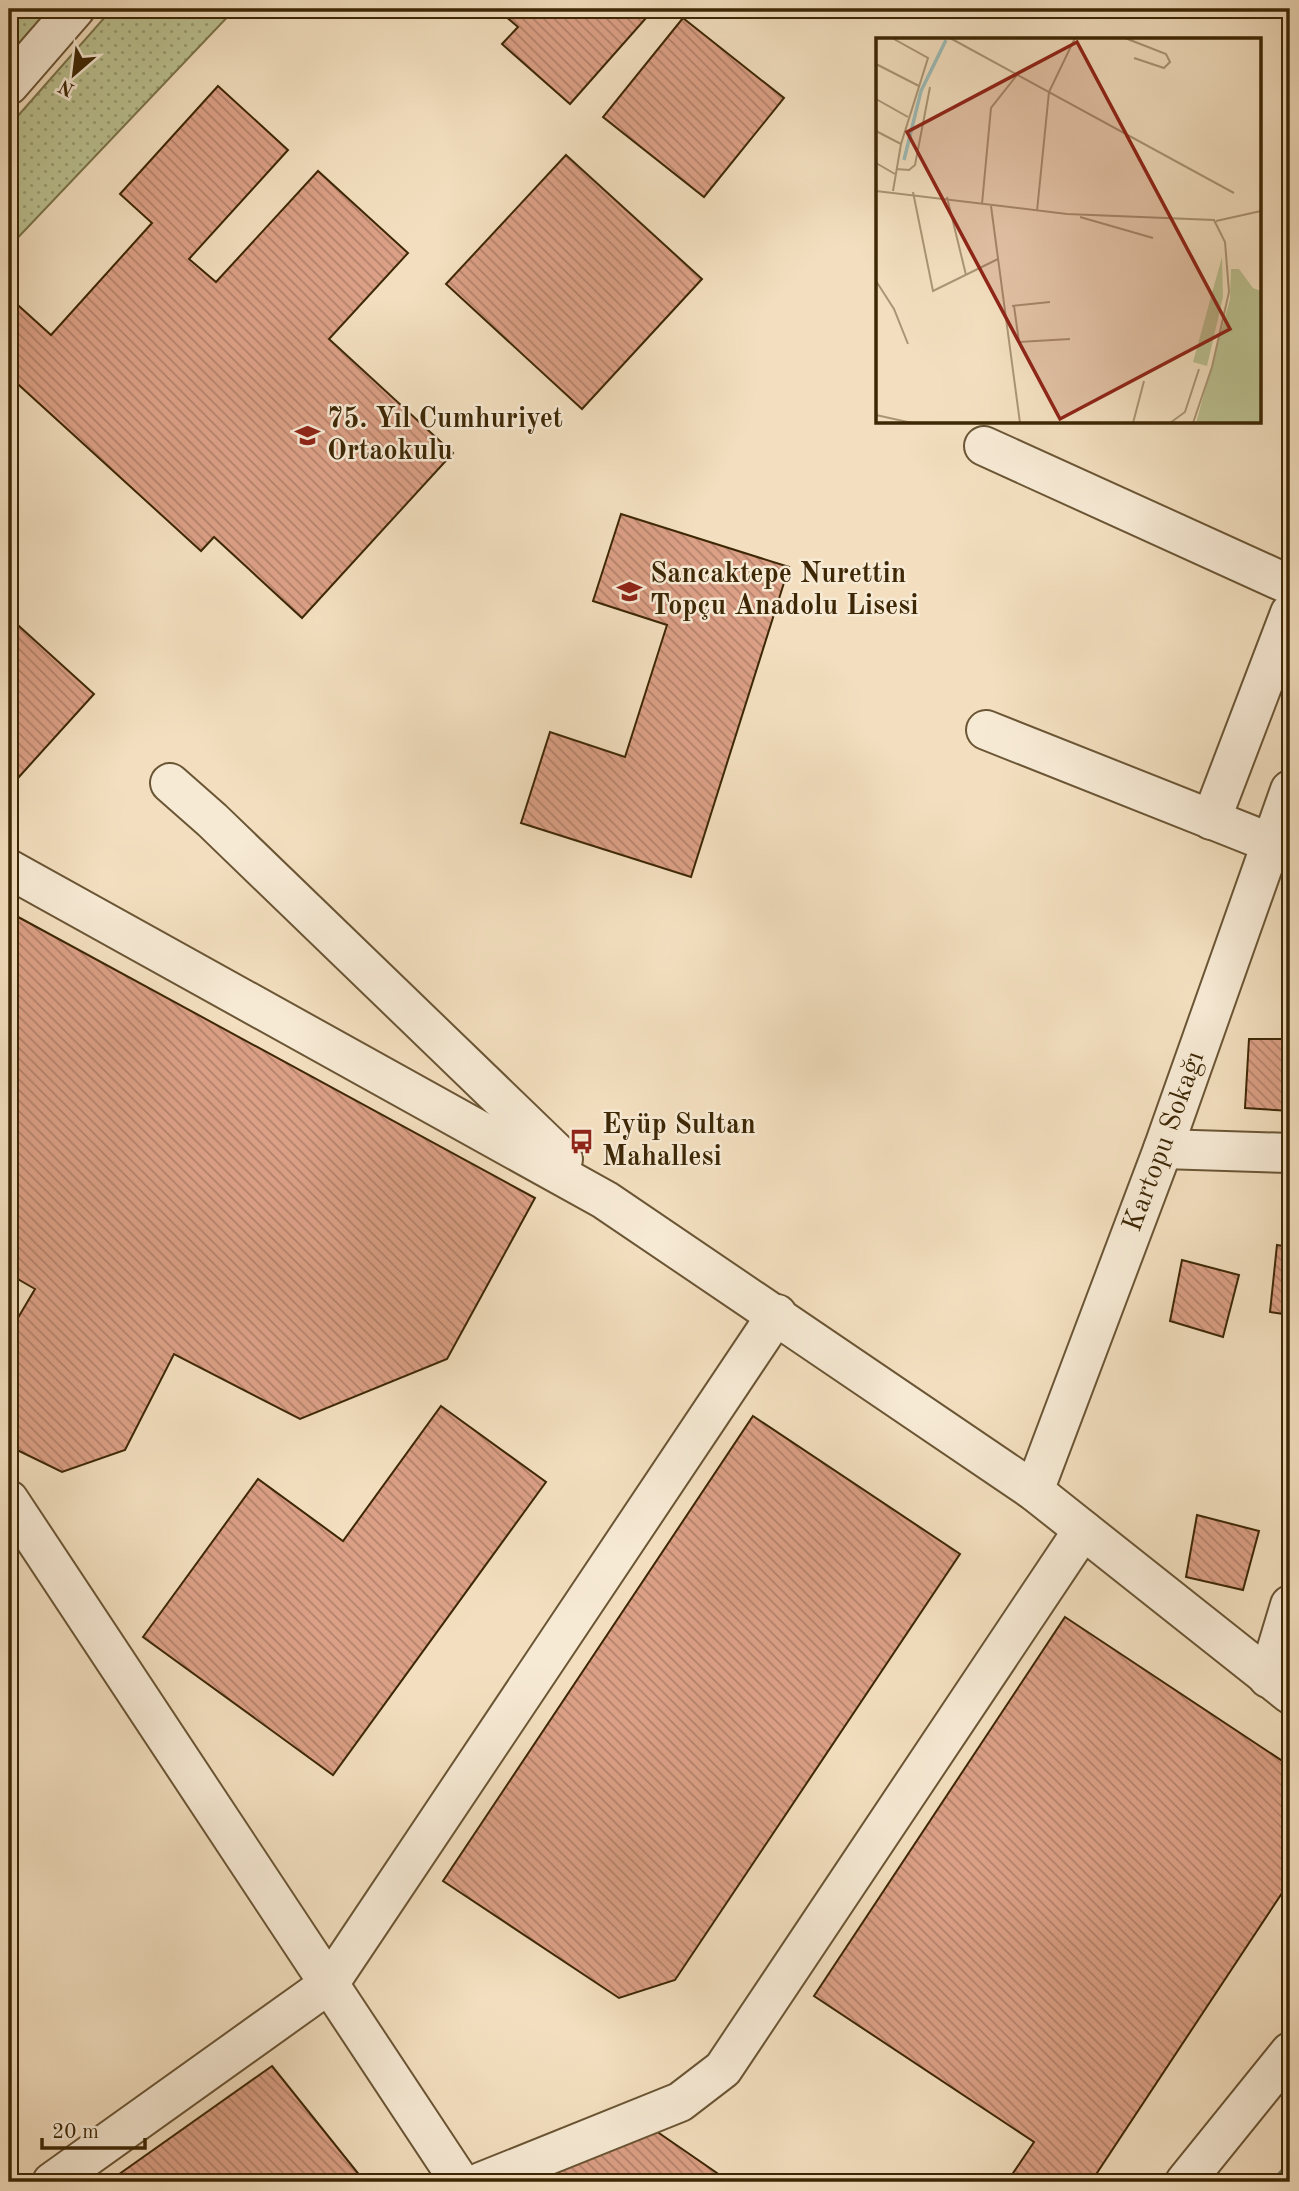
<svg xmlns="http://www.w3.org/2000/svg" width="1299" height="2191" viewBox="0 0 1299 2191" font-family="'Old Standard TT',serif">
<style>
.grass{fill:url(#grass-dots);stroke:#7c744b;stroke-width:2}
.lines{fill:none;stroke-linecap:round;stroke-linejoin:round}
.stream{stroke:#778070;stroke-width:10}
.building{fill:url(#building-back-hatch);stroke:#3d2705;stroke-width:2}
.minor-casing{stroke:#6a5534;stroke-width:42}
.minor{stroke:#f7ead5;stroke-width:38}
.labels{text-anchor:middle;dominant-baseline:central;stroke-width:5;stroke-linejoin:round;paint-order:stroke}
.poi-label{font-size:28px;font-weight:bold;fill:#3d2705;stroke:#f7ead5;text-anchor:start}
.street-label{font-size:28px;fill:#3d2705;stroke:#f7ead5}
.inset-river{fill:none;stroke:#9dbcb8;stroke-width:3.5}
.inset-road{fill:none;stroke:#aa9575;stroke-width:2}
.view{fill:#8f2418;fill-opacity:0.15;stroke:#8f2418;stroke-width:3.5}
.inset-edge{fill:none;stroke:#3d2705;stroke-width:3.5}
</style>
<defs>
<pattern id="grass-dots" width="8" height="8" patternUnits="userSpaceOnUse" patternTransform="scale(1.75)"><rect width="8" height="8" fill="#bbc191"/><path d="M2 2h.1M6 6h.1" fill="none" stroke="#999d74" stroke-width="1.8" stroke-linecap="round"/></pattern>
<pattern id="building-back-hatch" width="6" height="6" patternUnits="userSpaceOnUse" patternTransform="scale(1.75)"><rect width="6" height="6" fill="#dca086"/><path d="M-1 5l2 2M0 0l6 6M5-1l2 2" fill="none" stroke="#b4826c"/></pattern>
</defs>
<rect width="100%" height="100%" fill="#f3dfbf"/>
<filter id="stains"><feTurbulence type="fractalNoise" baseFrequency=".00286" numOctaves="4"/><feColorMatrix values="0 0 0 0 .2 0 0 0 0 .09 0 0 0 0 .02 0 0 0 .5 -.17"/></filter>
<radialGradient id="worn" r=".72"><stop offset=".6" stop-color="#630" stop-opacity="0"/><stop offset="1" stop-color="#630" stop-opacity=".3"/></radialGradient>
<g class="grass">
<path d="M9 9H60L9 62Z"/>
<path d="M112 9H235L9 247V126Z"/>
</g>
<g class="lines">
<path class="stream" d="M1276 2182 1290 2167"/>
</g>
<g class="building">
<path d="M497 9H654L570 104 502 44 518 27Z"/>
<path d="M683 18 784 98 704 197 603 117Z"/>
<path d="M218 86 288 150 189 259 216 282 318 171 408 253 329 339 453 453 302 618 214 537 201 551 9 376V297L51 335 152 223 120 194Z"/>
<path d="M566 155 702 279 582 409 446 284Z"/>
<path d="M621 514 789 567 691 877 521 823 550 732 625 757 667 625 593 601Z"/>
<path d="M9 617 94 694 18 778 9 770Z"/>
<path d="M9 912 535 1198 447 1359 300 1419 174 1354 125 1450 62 1472 11 1447 9 1333 35 1289 9 1274Z"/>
<path d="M1249 1039H1290V1111L1245 1108Z"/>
<path d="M1277 1245 1290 1247V1315L1270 1312Z"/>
<path d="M1182 1260 1239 1275 1223 1337 1170 1321Z"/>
<path d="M441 1406 546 1482 333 1775 143 1637 258 1479 343 1541Z"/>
<path d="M753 1416 960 1554 675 1980 619 1998 443 1881Z"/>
<path d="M1197 1515 1259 1531 1243 1590 1186 1577Z"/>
<path d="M1065 1617 1290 1766V1881L1091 2182H1007L1034 2142 814 1996Z"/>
<path d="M272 2066 365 2182H108Z"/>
<path d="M656 2131 730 2182H525Z"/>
</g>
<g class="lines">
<defs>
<g id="minor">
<path d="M9 85 75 9"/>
<path d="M984 446 1290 585"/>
<path d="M986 730 1271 843"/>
<path d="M170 783 212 820 563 1159"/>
<path d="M1211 820 1290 613"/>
<path d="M9 869 605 1200 1034 1491 1290 1694"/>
<path d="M1163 1149 1290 1153"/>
<path id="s1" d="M1034 1491 1163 1149 1290 790"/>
<path d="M9 1500 460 2182"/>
<path d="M1268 1678 1290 1605"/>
<path d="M52 2182 329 1984 777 1314"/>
<path d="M481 2182 680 2102 723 2069 1083 1530"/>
<path d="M1185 2182 1290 2052"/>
</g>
</defs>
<use href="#minor" class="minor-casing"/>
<use href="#minor" class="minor"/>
</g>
<defs>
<symbol id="school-bare" viewBox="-9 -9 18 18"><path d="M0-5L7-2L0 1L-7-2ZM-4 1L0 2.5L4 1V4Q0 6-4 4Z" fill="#8f2418" stroke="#f7ead5" stroke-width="2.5" paint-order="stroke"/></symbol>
<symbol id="bus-bare" viewBox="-9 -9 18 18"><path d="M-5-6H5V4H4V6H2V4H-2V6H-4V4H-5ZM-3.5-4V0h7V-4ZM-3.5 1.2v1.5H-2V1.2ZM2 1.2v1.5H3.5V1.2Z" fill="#8f2418" stroke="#f7ead5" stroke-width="2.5" paint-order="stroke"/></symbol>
</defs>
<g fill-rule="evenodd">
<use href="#school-bare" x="290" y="418" width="35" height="35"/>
<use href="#school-bare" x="612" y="574" width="35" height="35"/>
<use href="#bus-bare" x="564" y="1124" width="35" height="35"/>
</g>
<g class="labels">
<g class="poi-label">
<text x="327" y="420">75. Yıl Cumhuriyet<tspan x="327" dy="32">Ortaokulu</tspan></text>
<text x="650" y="575">Sancaktepe Nurettin<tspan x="650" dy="32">Topçu Anadolu Lisesi</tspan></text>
<text x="602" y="1126">Eyüp Sultan<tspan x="602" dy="32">Mahallesi</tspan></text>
</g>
<g class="street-label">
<text stroke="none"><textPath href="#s1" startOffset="373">Kartopu Sokağı</textPath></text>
</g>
</g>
<g transform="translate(876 38)">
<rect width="385" height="385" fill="#f3dfbf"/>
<path d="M346 219 347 259 331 328 317 324ZM355 231H363L377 250 385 253V385H320L354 261Z" fill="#bbc191"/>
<path class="inset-river" d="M28 122 45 53 70 2"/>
<path class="inset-road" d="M16 0 52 20 25 106 17 153M74 0 358 155M249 0 290 16 294 24 288 30 258 20M0 26 43 48M0 61 32 79M0 93 25 106M0 125 19 136M20 131 33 132 39 127 54 49M0 153 191 176 338 182 349 204 353 254 336 329 317 385M37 154 57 253 122 221M71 159 90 237M106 166 115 70 141 37M115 168 144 385M161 173 173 54 199 0M204 179 277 200M340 183 385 173M0 243 18 271 32 306M136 268 174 264M138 268 143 304 194 301M0 377 36 385M257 385 268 343M294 385 309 374 323 331"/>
<path class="view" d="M201 4 354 291 184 381 31 94Z"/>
<rect width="385" height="385" class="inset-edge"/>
</g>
<rect width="1299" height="2191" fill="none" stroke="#f3dfbf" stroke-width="35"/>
<rect x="10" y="10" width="1278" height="2170" fill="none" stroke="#3d2705" stroke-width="3.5"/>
<rect x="18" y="18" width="1264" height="2156" fill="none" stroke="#3d2705" stroke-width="2"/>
<g transform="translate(74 74) rotate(208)" stroke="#f7ead5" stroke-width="5" paint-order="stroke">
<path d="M0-5L12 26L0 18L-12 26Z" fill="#3d2705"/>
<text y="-10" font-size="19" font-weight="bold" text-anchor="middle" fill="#3d2705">N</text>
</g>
<path d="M42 2138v10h103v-10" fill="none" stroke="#3d2705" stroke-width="3.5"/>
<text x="52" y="2138" font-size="21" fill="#3d2705" stroke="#f7ead5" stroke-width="5" paint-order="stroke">20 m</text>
<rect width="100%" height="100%" filter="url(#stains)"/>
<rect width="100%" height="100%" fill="url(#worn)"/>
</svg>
